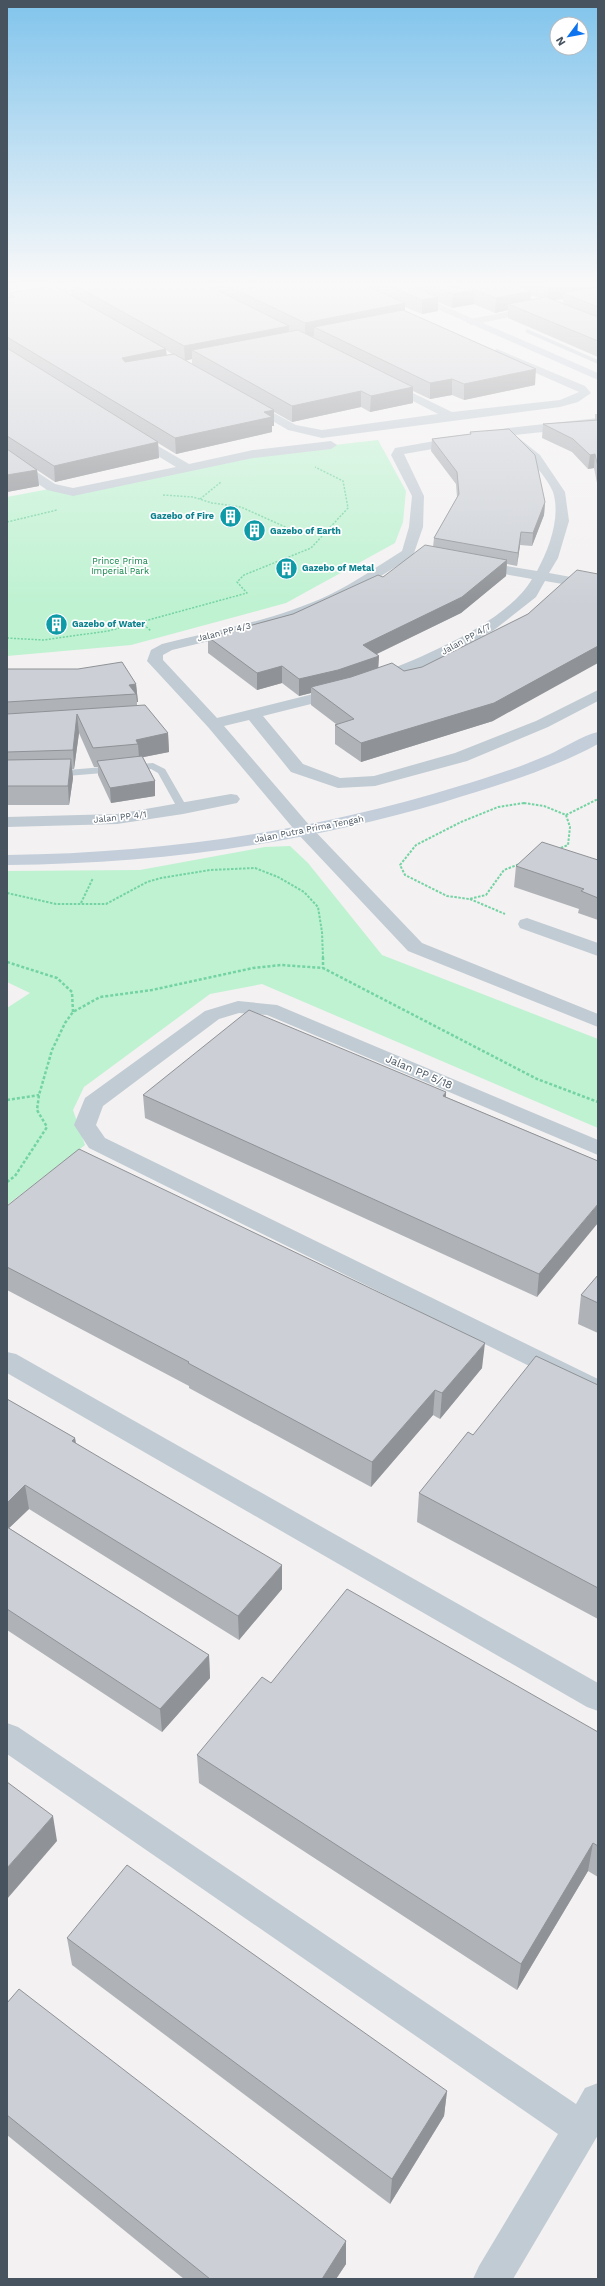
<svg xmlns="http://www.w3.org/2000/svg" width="605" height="2286" viewBox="0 0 605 2286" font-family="'Work Sans',sans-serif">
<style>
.green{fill:#bef2d1}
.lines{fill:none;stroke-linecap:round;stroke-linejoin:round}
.path-far2{stroke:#73d3a3;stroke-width:1.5;stroke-dasharray:2 1.5;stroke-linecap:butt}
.path-far1{stroke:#73d3a3;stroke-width:2;stroke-dasharray:2.5 1.5;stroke-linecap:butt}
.path{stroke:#73d3a3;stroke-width:2.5;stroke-dasharray:3 2;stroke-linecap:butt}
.lane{fill:#c1cbd3;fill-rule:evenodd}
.street{fill:#c1cbd3;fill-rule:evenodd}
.secondary{fill:#c3ceda;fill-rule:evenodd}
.wall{fill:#afb3b8;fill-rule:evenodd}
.shaded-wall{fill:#8f9296}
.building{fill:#ccd0d6;stroke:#8f9296}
.labels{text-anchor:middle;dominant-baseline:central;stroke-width:3.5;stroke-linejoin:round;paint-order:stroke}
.far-culture-label{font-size:9px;font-weight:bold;fill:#0d838f;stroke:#fff;text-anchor:start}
.far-park-label{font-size:9px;fill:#12874b;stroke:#fff}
.far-street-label{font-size:9px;fill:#475460;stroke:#fff}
.street-label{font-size:11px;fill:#475460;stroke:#fff}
</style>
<rect width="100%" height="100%" fill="#f3f1f1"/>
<g class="green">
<path d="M378 440 406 491 403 522 395 543 286 603 131 645 7 656V497L49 489 81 493 264 453Z"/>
<path d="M290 846 308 863 382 955 598 1039V1128L262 984 210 994 84 1087 73 1110 85 1145 7 1205V1008L30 993 7 982V871L140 870 265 847Z"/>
</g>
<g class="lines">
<g class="path-far2">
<path d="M163 495 193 497 212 503 241 507 292 530 326 532"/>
<path d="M200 499 221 482"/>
<path d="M7 522 57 510"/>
<path d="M141 622 151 631"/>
<path d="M7 638 43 640 108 631 247 593 237 582 244 575 311 548 348 508 343 481 315 467"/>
</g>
<g class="path-far1">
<path d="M524 803 544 806 566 815 570 827 568 845 504 870 486 895 469 899 447 896 405 875 400 865 416 845 461 822 498 807Z"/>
<path d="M566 815 598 799"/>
<path d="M7 893 56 904H106L147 882 161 878 210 870 255 868 278 877 304 892 318 907 322 932 323 958"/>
<path d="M470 899 505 914"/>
<path d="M81 903 93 878"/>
</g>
<g class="path">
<path d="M323 957V968"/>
<path d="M7 962 57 978 72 992 73 1012"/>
<path d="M7 1100 39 1095"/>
<path d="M7 1182 15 1176 47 1127 37 1110 39 1095 52 1050 65 1023 73 1012 100 997 152 990 253 968 281 965 323 968 537 1079 598 1102"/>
</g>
<g class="lane">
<path d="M527 329 598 360V364L525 332Z"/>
<path d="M153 763 165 769 188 809 187 811H179L158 773 151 769 55 777 50 774 55 771Z"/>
</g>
<g class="street">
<path d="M65 286H87L64 294 80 304V308C70 311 58 300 53 293Z"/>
<path d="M536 306 540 307V311L471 325 466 322 471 319Z"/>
<path d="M497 349 585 386 591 393 578 402 560 407 322 438 288 430 243 404 245 402H253L296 425 322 430 438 414 382 385 380 383 386 380 452 412 560 400 579 392 493 354 492 352Z"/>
<path d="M598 418V426L515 435 540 455 565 492 569 521 558 558 549 573 598 582V590L545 581 536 597 494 630 423 668 375 685 370 683 367 680 370 677C417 660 507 623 532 579L477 569 470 565 477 561 537 571C549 549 561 517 553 492 546 474 523 453 510 441L508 438 510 435 508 436 404 454 424 496 423 527 413 556 349 596 308 613 250 631 172 650 163 655V660L217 718 341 687 347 689 349 692 347 695 263 716 303 764 340 778 374 776 455 753 536 721 598 690V701L548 727 467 761 375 786 338 788 291 772 249 720 224 726 310 826 422 943 598 1014V1027L408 951 298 834 208 727 147 661 151 650 162 644C218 630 276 620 329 595 354 583 378 566 402 551L409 527 412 496 391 455 395 448 508 428Z"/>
<path d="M134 432 189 464 253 450 331 441 337 445 331 449 253 458 73 496 47 490 7 462V452L55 484 73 488 176 467 130 439 128 436Z"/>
<path d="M231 794 237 795 240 799 237 803 183 814 117 824 7 827V817L117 814Z"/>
<path d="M527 918 598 943V956L520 928 518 924 520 920Z"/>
<path d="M238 1001 277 1005 598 1140V1155L267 1015 239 1013 219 1019 103 1106 96 1125 105 1138 598 1379V1400L89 1148 74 1125 85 1098 205 1011Z"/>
<path d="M7 1352 16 1354 598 1683V1711L587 1707 7 1373Z"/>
<path d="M7 1723 18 1727 576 2104 585 2088 598 2083V2135L513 2279H473L479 2266 558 2134 7 1754Z"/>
</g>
<g class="secondary">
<path d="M7 286H27L7 292Z"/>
<path d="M385 286H398L598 373V380Z"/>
<path d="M598 732V744C550 770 496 786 444 802 301 844 156 864 7 865V855C160 853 310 832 456 787 487 778 518 768 548 755 564 748 581 736 598 732Z"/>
</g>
</g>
<g class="wall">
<path d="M71 286H598V357L508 318V310L495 313 474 304 452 308 438 302V311L422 314 405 307V311L535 385 464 400 452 395 430 399 413 391V403L370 412 361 407 292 422 274 412V426H272V432L176 454 158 443 159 458 55 482 37 470 39 486 7 492V298H9V293L71 295ZM531 295 539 298 531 300ZM563 299V303L554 300H556ZM166 350 172 354 167 355ZM192 359V364L186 360Z"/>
<path d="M595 414H598V488L594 468 588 469 572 452 542 438 543 424 595 420Z"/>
<path d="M470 432 545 502 544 515 532 546 520 545 517 566 507 564 506 576 461 613 377 654 379 656 378 667 404 671 493 721 361 762 335 744V725L336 724 311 705V693L299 696 282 683 257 690 208 653V637L293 614 383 577 433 547 434 538 457 497 456 484 431 451 432 439 470 434Z"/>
<path d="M7 669 136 684 138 702H137V706L168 733 169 752 143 757 155 781V796L111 803 98 775V767H94L79 733 74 769H72L73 778 69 805H7Z"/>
<path d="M598 860V920L578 913 579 909 514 887 516 866Z"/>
<path d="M446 1092V1097L598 1161 537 1297 145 1118 143 1095Z"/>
<path d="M7 1206 482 1368 440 1419 433 1415 371 1487 189 1388V1386L7 1290Z"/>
<path d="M598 1275V1333L578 1324 581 1295Z"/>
<path d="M598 1385V1619L417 1522 419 1493 473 1435Z"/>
<path d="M7 1399 75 1438 76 1443 282 1589 239 1640 29 1509 9 1528 209 1655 210 1678 162 1732 7 1630Z"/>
<path d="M271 1683 598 1732V1877L588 1871 517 1990 199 1783 197 1755Z"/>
<path d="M67 1938 447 2091 444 2116 390 2204 72 1965Z"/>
<path d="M7 2003 346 2241V2264L336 2279H184L7 2135Z"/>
</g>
<g class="shaded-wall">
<path d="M557 286H598V292L563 293V299L547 301 548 287Z"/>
<path d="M475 290 474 304 452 308 453 294Z"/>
<path d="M531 291 530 305 508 304V310L495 313 496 298Z"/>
<path d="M438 297V311L422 314V300Z"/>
<path d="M405 303V317L314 327V336L305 338V323Z"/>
<path d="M289 326V341L192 350V359L185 361 184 346Z"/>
<path d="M166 349 167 364 123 373 122 358Z"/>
<path d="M536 369 535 385 464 400V384Z"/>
<path d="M452 379V395L430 399V383Z"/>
<path d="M413 387V403L370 412 371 396Z"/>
<path d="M361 391V407L292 422V406Z"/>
<path d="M274 410V426H272V432L176 454 175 438 264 412Z"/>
<path d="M158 442 159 458 55 482 54 466Z"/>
<path d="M595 454 594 468 588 469 590 455Z"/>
<path d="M37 470 39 486 7 492V475Z"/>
<path d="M545 502 544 515 532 546 533 533Z"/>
<path d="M521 532 520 545 517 566 518 553Z"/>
<path d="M507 560 506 576 461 613 362 661 379 656 378 672 311 687V693L299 696V679L363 645Z"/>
<path d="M598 646V663L493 721 361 762V743Z"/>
<path d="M282 666V683L257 690V673Z"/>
<path d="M136 684 138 702H137L136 694 129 685Z"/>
<path d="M77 714 79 733 74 769 73 750Z"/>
<path d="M168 733 169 752 139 758 138 744 136 740Z"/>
<path d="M71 759 73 778 69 805 68 786Z"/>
<path d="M155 781V796L111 803 110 788Z"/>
<path d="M446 1092 445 1115 443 1096Z"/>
<path d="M598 1204V1223L537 1297 539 1274Z"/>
<path d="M485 1343 482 1368 440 1419 442 1393Z"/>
<path d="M435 1390 433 1415 371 1487 372 1462Z"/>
<path d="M75 1438 78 1462 72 1441Z"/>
<path d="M25 1485 29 1509 7 1530V1503Z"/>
<path d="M282 1565V1589L239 1640 238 1616Z"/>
<path d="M209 1655 210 1678 162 1732 160 1709Z"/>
<path d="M53 1816 57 1841 7 1899V1868Z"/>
<path d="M593 1843 588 1871 517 1990 521 1964Z"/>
<path d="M447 2091 444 2116 390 2204 392 2179Z"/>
<path d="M346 2241V2264L336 2279H322Z"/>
</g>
<g class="building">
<path d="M53 286H55L166 349 122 358 125 362 174 354 274 410 264 412 272 417 175 438 7 337V298L15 297 9 293Z"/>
<path d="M76 286H209L289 326 184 346Z"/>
<path d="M228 286H366L405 303 305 323Z"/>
<path d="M389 286H413L438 297 422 300Z"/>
<path d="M434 286H448L453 288 460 287V286H519L531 291 496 298 475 290 453 294Z"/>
<path d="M544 286H557L548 287Z"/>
<path d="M598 287V307L563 293Z"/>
<path d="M546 297 598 317V341L508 304Z"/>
<path d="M403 310 536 369 464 384 452 379 430 383 314 327Z"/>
<path d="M298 330 413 387 371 396 361 391 292 406 192 350Z"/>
<path d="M7 348 158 442 54 466 7 436Z"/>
<path d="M598 420V467L595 454 590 455 573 439 543 424Z"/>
<path d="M509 429 535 455 545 502 533 533 521 532 518 553 434 538 459 494 457 472 432 439 471 434 470 432Z"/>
<path d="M7 449 37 470 7 475Z"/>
<path d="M425 545 507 560 462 597 363 645 379 656 338 670 299 679 282 666 257 673 208 637 293 614 378 575 383 577Z"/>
<path d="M577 570 598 574V646L494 703 361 743 335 725 354 719 311 687 351 677 392 663 404 671 422 667 528 614Z"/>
<path d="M122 662 136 684 129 685 136 694 7 702V669H78Z"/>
<path d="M145 705 168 733 136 740 138 744 93 748 77 714 73 750 7 752V714Z"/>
<path d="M142 756 155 781 110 788 97 761Z"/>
<path d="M71 759 68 786H7V760Z"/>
<path d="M542 842 598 860V898L581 891 584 889 516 866Z"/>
<path d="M249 1010 446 1092 443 1096 598 1161V1204L539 1274 143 1095Z"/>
<path d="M79 1149 485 1343 442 1393 435 1390 372 1462 188 1363 189 1362 7 1267V1206Z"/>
<path d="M598 1275V1303L581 1295Z"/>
<path d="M536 1356 598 1385V1588L419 1493 468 1432 473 1435Z"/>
<path d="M7 1399 75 1438 72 1441 282 1565 238 1616 25 1485 7 1503Z"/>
<path d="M7 1527 209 1655 160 1709 7 1609Z"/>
<path d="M347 1589 598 1732V1846L593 1843 521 1964 197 1755 262 1677 271 1683Z"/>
<path d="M7 1782 53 1816 7 1868Z"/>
<path d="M127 1865 447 2091 392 2179 67 1938Z"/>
<path d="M19 1989 346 2241 322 2279H210L7 2115V2003Z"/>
</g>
<linearGradient id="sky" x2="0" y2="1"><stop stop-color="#81c4ec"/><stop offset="0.47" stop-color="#faf9f9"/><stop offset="1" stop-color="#faf9f9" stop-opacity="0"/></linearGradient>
<rect width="605" height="606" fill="url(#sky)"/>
<defs>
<symbol id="building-disc" viewBox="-11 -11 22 22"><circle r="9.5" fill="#0f9aa8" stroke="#fff"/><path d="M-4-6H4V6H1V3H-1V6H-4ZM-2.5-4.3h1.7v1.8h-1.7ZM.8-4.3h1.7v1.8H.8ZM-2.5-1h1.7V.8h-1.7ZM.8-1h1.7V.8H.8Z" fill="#fff"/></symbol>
</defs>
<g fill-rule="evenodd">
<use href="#building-disc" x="218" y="504" width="25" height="25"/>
<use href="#building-disc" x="242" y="518" width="25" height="25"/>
<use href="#building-disc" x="274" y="556" width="25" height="25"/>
<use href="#building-disc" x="44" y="612" width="25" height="25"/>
</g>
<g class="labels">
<g class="far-culture-label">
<text x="214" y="516" text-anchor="end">Gazebo of Fire</text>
<text x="270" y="531">Gazebo of Earth</text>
<text x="302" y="568">Gazebo of Metal</text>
<text x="72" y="624">Gazebo of Water</text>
</g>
<g class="far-park-label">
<text x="120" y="561">Prince Prima<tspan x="120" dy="10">Imperial Park</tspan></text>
</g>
<g class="far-street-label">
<text transform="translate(224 632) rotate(-14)">Jalan PP 4/3</text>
<text transform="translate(466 639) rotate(-29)">Jalan PP 4/7</text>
<text transform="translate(120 817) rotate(-6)">Jalan PP 4/1</text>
<text transform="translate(309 829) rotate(-11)">Jalan Putra Prima Tengah</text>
</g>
<g class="street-label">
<text transform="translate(419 1072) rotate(23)">Jalan PP 5/18</text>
</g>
</g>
<rect width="605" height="2286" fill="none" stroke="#475460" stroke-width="16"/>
<g transform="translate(569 36) rotate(238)"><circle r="19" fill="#ffffff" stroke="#b5bbbf"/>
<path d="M0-3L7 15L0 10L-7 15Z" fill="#0e73ef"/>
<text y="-6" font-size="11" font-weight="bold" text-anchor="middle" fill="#475460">N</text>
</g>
</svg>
